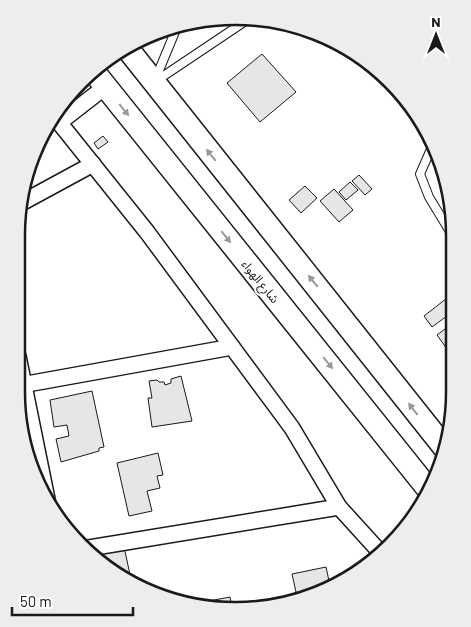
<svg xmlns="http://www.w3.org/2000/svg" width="471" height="627" viewBox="0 0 471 627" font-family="Barlow,'Noto Sans Arabic',sans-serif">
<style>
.building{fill:#e6e6e6;stroke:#1a1a1a}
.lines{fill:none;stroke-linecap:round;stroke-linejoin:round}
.lane-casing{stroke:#1a1a1a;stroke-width:10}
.street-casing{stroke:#1a1a1a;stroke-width:18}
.primary-casing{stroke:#1a1a1a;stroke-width:25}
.lane{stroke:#fff;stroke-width:8}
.street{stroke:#fff;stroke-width:15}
.primary{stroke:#fff;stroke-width:22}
.oneway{fill:#989898}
.labels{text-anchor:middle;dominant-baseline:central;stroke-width:4;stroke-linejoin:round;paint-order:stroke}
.street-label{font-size:12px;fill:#1a1a1a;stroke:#fff}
.rim{fill:none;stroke:#1a1a1a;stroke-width:2.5}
</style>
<rect width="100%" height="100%" fill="#fff"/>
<g class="building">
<path d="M262 54 296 92 260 122 227 83Z"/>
<path d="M103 136 108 142 98 149 94 143Z"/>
<path d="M359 175 372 189 365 195 352 181Z"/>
<path d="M350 182 358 190 346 200 339 192Z"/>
<path d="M305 186 317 198 301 213 289 200Z"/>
<path d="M334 189 353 210 339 222 320 201Z"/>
<path d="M451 295 453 297V316L451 313 432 327 424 316Z"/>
<path d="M453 323V355L452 356 437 335Z"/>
<path d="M181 376 192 421 152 427 148 398H152L149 381 157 380 159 382H164L165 385 171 383V379Z"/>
<path d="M92 391 104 447 99 448V451L61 462 56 439 69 436 67 425 54 427 50 400Z"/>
<path d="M158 453 163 475 157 476 160 488 147 491 152 511 129 516 117 463Z"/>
<path d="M123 542 132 584 102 562 101 558 96 551Z"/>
<path d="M326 567 329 581 336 579 337 584 306 599 298 601 292 574Z"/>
<path d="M178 594 180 602 165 597Z"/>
<path d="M230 597 232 609 193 607V604Z"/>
</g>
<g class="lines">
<defs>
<g id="lane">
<path d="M155 80 177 27"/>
<path d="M156 81 247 20"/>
<path d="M431 149 420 174 429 197 449 230 453 234"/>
</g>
<g id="street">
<path d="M54 116 147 232 292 428 339 507 379 551"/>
<path d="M60 122 105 87"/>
<path d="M23 202 93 164"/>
<path d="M18 356 48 504"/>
<path d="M16 386 232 347"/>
<path d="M83 549 339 507"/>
</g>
<g id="primary">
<path d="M127 48 444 447"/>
<path d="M94 72 429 490"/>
</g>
</defs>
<use href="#lane" class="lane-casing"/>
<use href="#street" class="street-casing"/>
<use href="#primary" class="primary-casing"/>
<use href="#lane" class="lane"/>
<use href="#street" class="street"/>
<use href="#primary" class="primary"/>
</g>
<defs><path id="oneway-solid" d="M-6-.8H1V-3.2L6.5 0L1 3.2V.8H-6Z" transform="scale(1.25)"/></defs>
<g class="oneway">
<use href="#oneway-solid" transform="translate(124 110) rotate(51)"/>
<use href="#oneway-solid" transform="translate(211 155) rotate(-129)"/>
<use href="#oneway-solid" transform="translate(226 237) rotate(51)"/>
<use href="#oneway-solid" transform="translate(313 281) rotate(-129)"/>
<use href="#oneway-solid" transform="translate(328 363) rotate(51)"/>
<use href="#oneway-solid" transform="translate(413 409) rotate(-128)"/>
</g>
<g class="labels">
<g class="street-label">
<text transform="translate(261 281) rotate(51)">شارع الهواء</text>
</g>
</g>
<path d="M0 0H471V627H0ZM235 25H236A210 210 0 0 1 446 235V392A210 210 0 0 1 236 602H235A210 210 0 0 1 25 392V235A210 210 0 0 1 235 25Z" fill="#ededed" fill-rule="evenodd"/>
<path class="rim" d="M235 25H236A210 210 0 0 1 446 235V392A210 210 0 0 1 236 602H235A210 210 0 0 1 25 392V235A210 210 0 0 1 235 25Z"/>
<g transform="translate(436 35)" stroke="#ffffff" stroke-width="4" paint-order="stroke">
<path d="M0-4L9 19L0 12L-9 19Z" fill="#1a1a1a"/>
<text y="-8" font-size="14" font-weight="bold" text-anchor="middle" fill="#1a1a1a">N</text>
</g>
<path d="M12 607v8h121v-8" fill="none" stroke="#1a1a1a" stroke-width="2.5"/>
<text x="20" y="607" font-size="15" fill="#1a1a1a" stroke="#ffffff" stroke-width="4" paint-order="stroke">50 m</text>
</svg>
